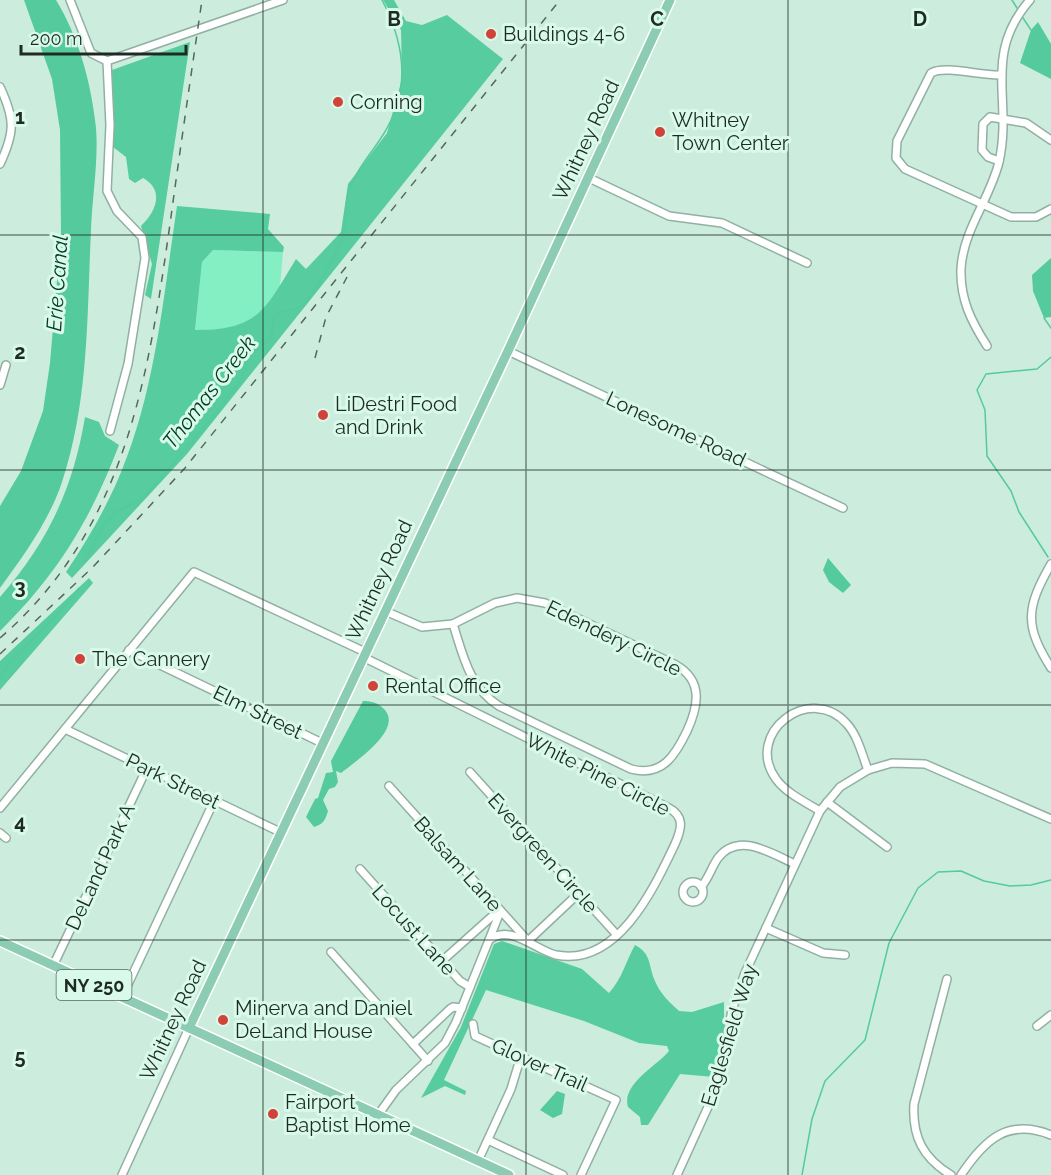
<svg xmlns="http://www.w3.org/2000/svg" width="1051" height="1175" viewBox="0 0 1051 1175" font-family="Raleway,sans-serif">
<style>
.green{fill:#83efc3}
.forest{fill:#56cc9f}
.water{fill:#54ca9d}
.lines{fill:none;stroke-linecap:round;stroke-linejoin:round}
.stream{stroke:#54ca9d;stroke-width:1.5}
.minor-casing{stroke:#91b0a2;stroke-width:10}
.major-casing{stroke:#fff;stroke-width:12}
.minor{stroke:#fff;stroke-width:7}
.major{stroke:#8cccb4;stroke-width:9}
.rail{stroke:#54685e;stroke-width:1.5;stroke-dasharray:8 8;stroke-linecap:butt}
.grid{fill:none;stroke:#1e2b25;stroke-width:1.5;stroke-opacity:0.55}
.poi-dot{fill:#d14338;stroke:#d9faea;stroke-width:2}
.labels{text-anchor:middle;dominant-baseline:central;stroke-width:6;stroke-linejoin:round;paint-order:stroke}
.shield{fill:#d9faea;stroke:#566960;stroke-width:1.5}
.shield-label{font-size:18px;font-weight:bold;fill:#1e2b25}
.poi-label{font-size:20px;fill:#1e2b25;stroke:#d9faea;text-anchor:start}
.street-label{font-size:20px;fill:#1e2b25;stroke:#d9faea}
.water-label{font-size:21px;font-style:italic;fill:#013826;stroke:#d9faea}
.grid-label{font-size:20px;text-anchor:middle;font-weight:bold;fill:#1e2b25;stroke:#d9faea;stroke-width:6;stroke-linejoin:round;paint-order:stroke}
</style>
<rect width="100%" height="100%" fill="#cceddd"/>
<path class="green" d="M213 250 283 252 280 286 265 311 235 328 195 331 202 262Z"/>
<g class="forest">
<path d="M383 0H394L406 21 422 25 447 15 503 59 187 454 72 578 66 572C85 544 102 515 116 484 155 397 163 299 177 206L270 214 268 229 284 247 283 252 213 250 202 262 195 330C259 331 266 308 296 259L306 269 341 232 348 184 387 133 402 79 401 30Z"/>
<path d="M190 42 151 299 145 295 152 264 141 226C156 212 165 190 143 178L135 183 129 179 126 157 113 147 112 70Z"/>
<path d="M85 417 99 422 105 436 119 445C91 519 57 575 0 631V597C48 542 73 489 85 417Z"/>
<path d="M89 578 93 583 0 690V661Z"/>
<path d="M502 941 582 969 609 993C622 979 626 961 635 945 652 954 648 965 655 981 659 992 670 1003 679 1011L692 1012 724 1002V1034L714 1077 680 1074 648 1125H641L640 1117 628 1107C621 1084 657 1066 669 1051L667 1046 639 1043 584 1021 486 990 444 1080 466 1091 465 1095 445 1086 421 1098 461 1027 494 944Z"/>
</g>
<g class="water">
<path d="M24 0H56C78 36 90 79 95 120 100 152 92 197 91 230 87 314 89 401 62 482 49 521 24 555 0 588V506L21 471 43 411 50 363 61 234 60 130 52 79Z"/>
<path d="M1038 22 1051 44V79L1020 63 1031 30Z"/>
<path d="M1051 258V317L1044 318 1033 291 1032 275Z"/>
<path d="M828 558 851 585 843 593 829 582 823 570Z"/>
<path d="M363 701C372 701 378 703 384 709 404 729 356 761 341 773L336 771 338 782 335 787 329 789 323 800 328 811C325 820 324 824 314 827L306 817 315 799 318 798 326 773 333 772 331 761Z"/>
<path d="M557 1091 565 1094 562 1114 553 1118 540 1110Z"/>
</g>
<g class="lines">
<g class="stream">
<path d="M1012 0 1017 8"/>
<path d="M1023 18 1031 30"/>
<path d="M1044 318 1051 328"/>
<path d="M1048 557 1019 512 1011 491 987 456 985 410 977 390 986 374 1037 369 1051 357"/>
<path d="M84 562 104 525 116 512 144 498 212 418 240 382 250 357 271 336 275 317 282 312 303 307C317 285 332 265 342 240 347 225 344 209 348 194 354 172 371 154 383 135 411 91 405 44 382 0"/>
<path d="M0 676C23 643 56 621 79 588"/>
<path d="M802 1175 812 1119 825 1081 865 1040 889 943 918 888 938 872 961 871 984 881 1010 886 1031 885 1051 880"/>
</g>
<defs>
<g id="minor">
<path d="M70 0 91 53 107 61 283 0"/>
<path d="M107 61 110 125 107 191 117 211 142 237 145 258 128 364 110 431"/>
<path d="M1001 75C981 76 945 65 931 73L897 141 896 158 905 169 1011 217H1036L1051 209"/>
<path d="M0 87C15 119 15 132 0 164"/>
<path d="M999 161 988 157 982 150 983 124 990 117 1026 123 1051 140"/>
<path d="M589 178 669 216 722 223 807 263"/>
<path d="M987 346C971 321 960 299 961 269 963 230 990 199 999 162 1013 100 982 55 1030 0"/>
<path d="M508 351 843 508"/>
<path d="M0 385 6 365"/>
<path d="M1051 564C1026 608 1024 625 1051 668"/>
<path d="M517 598 545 603 676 665C704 681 698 707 687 731 675 756 662 777 631 769L499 706C469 687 463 655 453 624L495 603Z"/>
<path d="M385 611 422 627 453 624"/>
<path d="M129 650 322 743"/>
<path d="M363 657 667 807C685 816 682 828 675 844 654 888 618 967 556 955 535 950 510 923 489 940L456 1022 445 1043 396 1090 378 1115"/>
<path d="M65 729 280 832"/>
<path d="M470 772 616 934"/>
<path d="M389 786 528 941 579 893"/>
<path d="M827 802 887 847"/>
<path d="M0 808 194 572 365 652"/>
<path d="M820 811C805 802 786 793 776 779 743 733 811 682 847 724 858 736 862 755 868 770"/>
<path d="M0 833 6 838"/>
<path d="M360 869 460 981 470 987"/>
<circle cx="693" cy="892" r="10"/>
<path d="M701 887C709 878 711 868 718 858 739 831 772 854 795 864"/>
<path d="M766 928 823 953 845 955"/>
<path d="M489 940 500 912"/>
<path d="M331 952 428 1061"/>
<path d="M442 961 499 910"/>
<path d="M53 966 147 768"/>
<path d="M947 979 914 1104C912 1137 923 1158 951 1175"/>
<path d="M122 997 214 801"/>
<path d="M473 1024 475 1036 616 1100 581 1175"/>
<path d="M1037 1026 1051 1015"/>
<path d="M413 1044 450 1009 453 1007 462 1008"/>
<path d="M488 1140 563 1175"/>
<path d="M478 1161 511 1089 521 1056"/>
<path d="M122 1175 189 1028"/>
<path d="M677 1175 718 1085 732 1010 745 973 820 811 840 787 868 770 892 763 925 764 1051 819"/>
<path d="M961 1175C985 1139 1008 1118 1051 1135"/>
</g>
<g id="major">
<path d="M0 941 509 1175"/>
<path d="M189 1028 508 351 670 0"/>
</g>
</defs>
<use href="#minor" class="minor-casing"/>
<use href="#major" class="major-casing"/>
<use href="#minor" class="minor"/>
<use href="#major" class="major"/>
<g class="rail">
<path d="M315 358 326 317 347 277"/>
<path d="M0 638C125 530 148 379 170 224 180 150 191 75 202 0"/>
<path d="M0 654 92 568 185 468 560 0"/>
</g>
</g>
<path class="grid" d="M263 0V1175M526 0V1175M788 0V1175M0 235H1051M0 470H1051M0 705H1051M0 940H1051"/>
<g class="poi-dot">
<circle cx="491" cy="34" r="6"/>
<circle cx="338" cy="102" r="6"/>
<circle cx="660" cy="132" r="6"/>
<circle cx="323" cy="415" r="6"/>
<circle cx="80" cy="659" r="6"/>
<circle cx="373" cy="686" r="6"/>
<circle cx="223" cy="1020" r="6"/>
<circle cx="273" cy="1114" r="6"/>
</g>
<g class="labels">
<rect class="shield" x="56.5" y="970" width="75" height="30" rx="4.5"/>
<g class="shield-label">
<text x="94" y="985">NY 250</text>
</g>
<g class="poi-label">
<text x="503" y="34">Buildings 4-6</text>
<text x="350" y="102">Corning</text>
<text x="672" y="120">Whitney<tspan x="672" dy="23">Town Center</tspan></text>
<text x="335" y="404">LiDestri Food<tspan x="335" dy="23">and Drink</tspan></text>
<text x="92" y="659">The Cannery</text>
<text x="385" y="686">Rental Office</text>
<text x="235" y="1008">Minerva and Daniel<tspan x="235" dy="23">DeLand House</tspan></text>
<text x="285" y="1102">Fairport<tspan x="285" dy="23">Baptist Home</tspan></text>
</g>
<g class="street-label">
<text transform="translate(586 140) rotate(-65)">Whitney Road</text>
<text transform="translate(676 429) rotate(25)">Lonesome Road</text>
<text transform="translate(379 580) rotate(-65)">Whitney Road</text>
<text transform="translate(614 638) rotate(26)">Edendery Circle</text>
<text transform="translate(258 712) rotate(26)">Elm Street</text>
<text transform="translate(598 774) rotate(27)">White Pine Circle</text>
<text transform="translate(173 781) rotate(26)">Park Street</text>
<text transform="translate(543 853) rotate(48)">Evergreen Circle</text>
<text transform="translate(458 864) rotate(48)">Balsam Lane</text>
<text transform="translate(100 867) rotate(-65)">DeLand Park A</text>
<text transform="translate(414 930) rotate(48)">Locust Lane</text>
<text transform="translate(173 1020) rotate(-65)">Whitney Road</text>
<text transform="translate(729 1035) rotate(-73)">Eaglesfield Way</text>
<text transform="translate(540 1065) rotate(24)">Glover Trail</text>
</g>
<g class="water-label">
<text transform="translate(57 283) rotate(-86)">Erie Canal</text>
<text transform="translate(209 392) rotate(-52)">Thomas Creek</text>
</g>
</g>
<g class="grid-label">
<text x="394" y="26">B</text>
<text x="657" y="26">C</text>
<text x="920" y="26">D</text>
<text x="20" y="124">1</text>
<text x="20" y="359">2</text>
<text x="20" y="594">3</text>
<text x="20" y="829">4</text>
<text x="20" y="1064">5</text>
</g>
<path d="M21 45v9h165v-9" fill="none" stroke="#1e2b25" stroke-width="3"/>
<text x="30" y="45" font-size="18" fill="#1e2b25" stroke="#d9faea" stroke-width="4.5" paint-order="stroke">200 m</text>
</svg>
